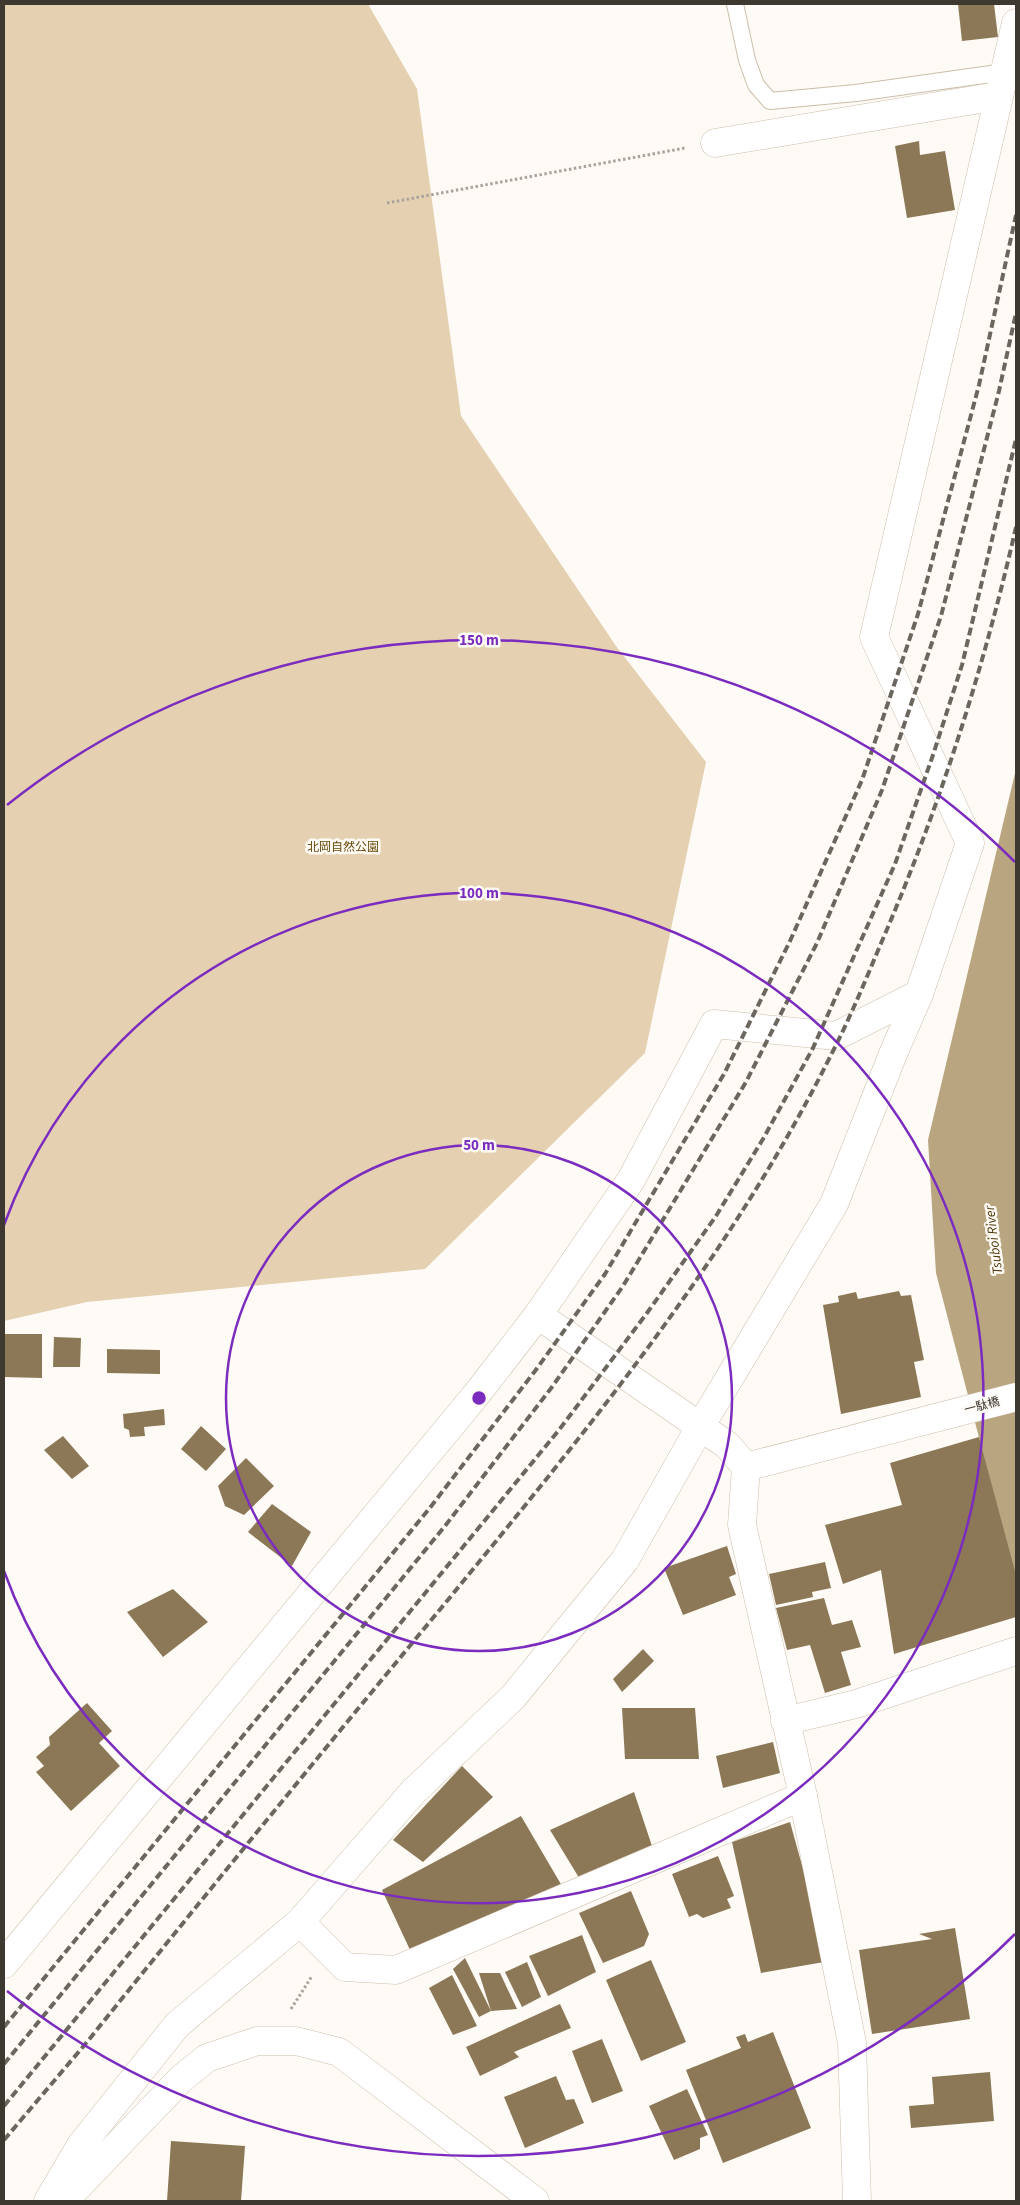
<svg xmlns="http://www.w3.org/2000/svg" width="1020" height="2205" viewBox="0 0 1020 2205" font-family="'Source Sans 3','Noto Sans JP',sans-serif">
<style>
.green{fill:#e5d1b2}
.water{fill:#baa581}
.building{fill:#8c7856}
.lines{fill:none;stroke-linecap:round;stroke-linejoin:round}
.lane-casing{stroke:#ccbea9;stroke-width:18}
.street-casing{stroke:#ccbea9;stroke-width:29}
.secondary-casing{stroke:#ccbea9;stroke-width:29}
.path{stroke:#a8a49d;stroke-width:3;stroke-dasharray:2.5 2.5;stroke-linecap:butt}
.lane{stroke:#fff;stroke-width:16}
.street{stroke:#fff;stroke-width:28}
.secondary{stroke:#fff;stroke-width:28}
.rail{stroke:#6b665e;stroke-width:4;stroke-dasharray:8 4;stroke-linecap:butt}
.ring{fill:none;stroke:#7b2cbf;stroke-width:2.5}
.labels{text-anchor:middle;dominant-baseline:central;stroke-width:5;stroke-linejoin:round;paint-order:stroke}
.park-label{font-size:12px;fill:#684909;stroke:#fefbf6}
.street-label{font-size:12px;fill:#3e3930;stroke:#fefbf6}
.water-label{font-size:14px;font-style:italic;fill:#4d3607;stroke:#fefbf6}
.centre{fill:#7b2cbf;stroke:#fefbf6;stroke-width:2.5}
.ring-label{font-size:15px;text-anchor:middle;font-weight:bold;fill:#7b2cbf;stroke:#fefbf6;stroke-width:5;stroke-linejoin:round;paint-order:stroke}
</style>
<rect width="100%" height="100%" fill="#fefbf6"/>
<path class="green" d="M4 4H368L417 89 461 416 616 646 706 762 645 1053 425 1269 87 1302 4 1321Z"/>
<path class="water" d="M1016 769V1579L936 1273 928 1140Z"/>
<g class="building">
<path d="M958 4H994L998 37 962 41Z"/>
<path d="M919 141 920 155 945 151 955 210 907 218 895 146Z"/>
<path d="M899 1291 901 1296 911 1295 924 1360 914 1362 921 1397 841 1414 823 1305 839 1302 838 1296 856 1292 858 1299Z"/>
<path d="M4 1334H42V1378L4 1377Z"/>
<path d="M54 1337 81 1338 80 1367H53Z"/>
<path d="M107 1349 160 1350V1374L107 1373Z"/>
<path d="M164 1409 165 1425 144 1427 145 1436 130 1437 129 1430 124 1428 123 1414Z"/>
<path d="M201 1426 226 1449 206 1471 181 1449Z"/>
<path d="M63 1436 89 1466 72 1479 44 1450Z"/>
<path d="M979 1437 1016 1575V1617L894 1654 881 1570 843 1584 825 1525 902 1505 890 1463Z"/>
<path d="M246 1458 274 1486 244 1515 225 1506 218 1486Z"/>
<path d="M272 1504 311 1532 292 1566 248 1532Z"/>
<path d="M727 1546 736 1574 729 1577 736 1595 683 1615 664 1568Z"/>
<path d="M825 1562 831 1588 812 1592 813 1597 776 1605 769 1574Z"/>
<path d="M173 1589 208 1622 163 1657 127 1612Z"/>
<path d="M824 1598 832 1625 852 1620 861 1647 841 1652 851 1685 825 1693 810 1645 787 1650 776 1608Z"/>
<path d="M643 1649 654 1661 622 1692 613 1679Z"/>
<path d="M87 1703 112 1731 99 1743 120 1766 71 1811 36 1772 44 1766 36 1757 50 1745 49 1737Z"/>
<path d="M622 1708H695L699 1759H625Z"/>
<path d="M773 1742 780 1773 723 1788 716 1756Z"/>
<path d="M462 1766 493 1797 423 1862 393 1840Z"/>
<path d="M634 1792 653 1849 581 1881 550 1830Z"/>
<path d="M521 1816 562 1886 411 1952 382 1890Z"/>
<path d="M790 1822 816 1916 824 1962 761 1973 732 1842Z"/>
<path d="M718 1856 734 1896 727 1899 731 1908 703 1918 697 1914 689 1917 672 1874Z"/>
<path d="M631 1891 649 1934 644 1946 603 1963 579 1913Z"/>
<path d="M955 1928 970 2019 872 2034 859 1950 932 1939 919 1934Z"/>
<path d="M582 1935 596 1972 548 1996 529 1956Z"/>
<path d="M465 1958 491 2011 479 2017 453 1969Z"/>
<path d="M651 1960 686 2042 641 2061 606 1980Z"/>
<path d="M527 1962 541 1997 522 2007 505 1972Z"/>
<path d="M479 1973H500L517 2009 491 2011Z"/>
<path d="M452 1975 477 2026 453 2035 429 1988Z"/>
<path d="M560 2004 571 2028 514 2052 519 2057 480 2076 466 2047Z"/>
<path d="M773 2032 811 2128 723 2163 686 2070 741 2048 736 2037 745 2034 748 2042Z"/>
<path d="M602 2039 623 2091 592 2103 572 2051Z"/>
<path d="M990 2072 994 2121 911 2128 909 2106 934 2104 932 2077Z"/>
<path d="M556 2076 566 2100 574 2099 584 2123 525 2148 504 2097Z"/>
<path d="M687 2089 708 2135 700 2138V2149L674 2160 649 2106Z"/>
<path d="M171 2141 245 2146 241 2201H167Z"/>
</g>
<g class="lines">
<defs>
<path id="lane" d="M735 4 747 60 756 85 770 101 856 93 1005 72"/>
<g id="street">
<path d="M715 143 998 96"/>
<path d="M538 1315 727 1445 746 1467 742 1525 803 1796 852 2043 857 2201"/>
<path d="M746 1467 1016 1397"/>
<path d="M785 1721 856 1704 1016 1651"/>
<path d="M300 1922 345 1967 396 1970 803 1796"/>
<path d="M4 1964 476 1395 538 1315 631 1180 714 1024 836 1036 919 994 970 843 874 637 1016 23"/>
<path d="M64 2201 181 2079 207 2058 257 2041H296L339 2052 535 2201"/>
</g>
<path id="secondary" d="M48 2201 81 2145 177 2025 300 1922 413 1792 513 1697 625 1560 700 1427 834 1204 893 1054 919 994"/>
</defs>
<use href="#lane" class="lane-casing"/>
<use href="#street" class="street-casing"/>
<use href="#secondary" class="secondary-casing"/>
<g class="path">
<path d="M387 203 685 148"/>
<path d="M291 2009 312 1976"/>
</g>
<use href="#lane" class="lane"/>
<use href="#street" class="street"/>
<use href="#secondary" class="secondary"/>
<g class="rail">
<path d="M4 2027 429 1509 535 1371 605 1274 724 1074 790 941 862 780 918 614 979 385 1016 215"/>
<path d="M4 2064 445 1526 552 1387 623 1286 746 1082 817 943 882 790 941 616 999 391 1016 313"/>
<path d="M4 2106 559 1430 647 1313 716 1216 763 1139 813 1048 895 864 933 755 962 665 1016 439"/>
<path d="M4 2140 87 2042C206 1894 326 1747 447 1601 588 1429 731 1256 831 1055 849 1020 864 984 879 948 938 812 983 672 1016 527"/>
</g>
</g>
<g class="ring">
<circle cx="479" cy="1398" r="253"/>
<path d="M4 1225A505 505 0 1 1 4 1571"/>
<path d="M1015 1934A758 758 0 0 1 7 1991M7 805A758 758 0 0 1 1015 862"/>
</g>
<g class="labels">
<g class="park-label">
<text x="343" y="847">北岡自然公園</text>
</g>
<g class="street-label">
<text transform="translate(982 1406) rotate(-15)">一駄橋</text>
</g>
<g class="water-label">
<text transform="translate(994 1240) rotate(-97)">Tsuboi River</text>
</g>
</g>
<circle cx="479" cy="1398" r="8" class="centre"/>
<g class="ring-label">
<text x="479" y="645">150 m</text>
<text x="479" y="898">100 m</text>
<text x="479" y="1150">50 m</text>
</g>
<rect width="1020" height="2205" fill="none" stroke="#3e3930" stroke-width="10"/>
</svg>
